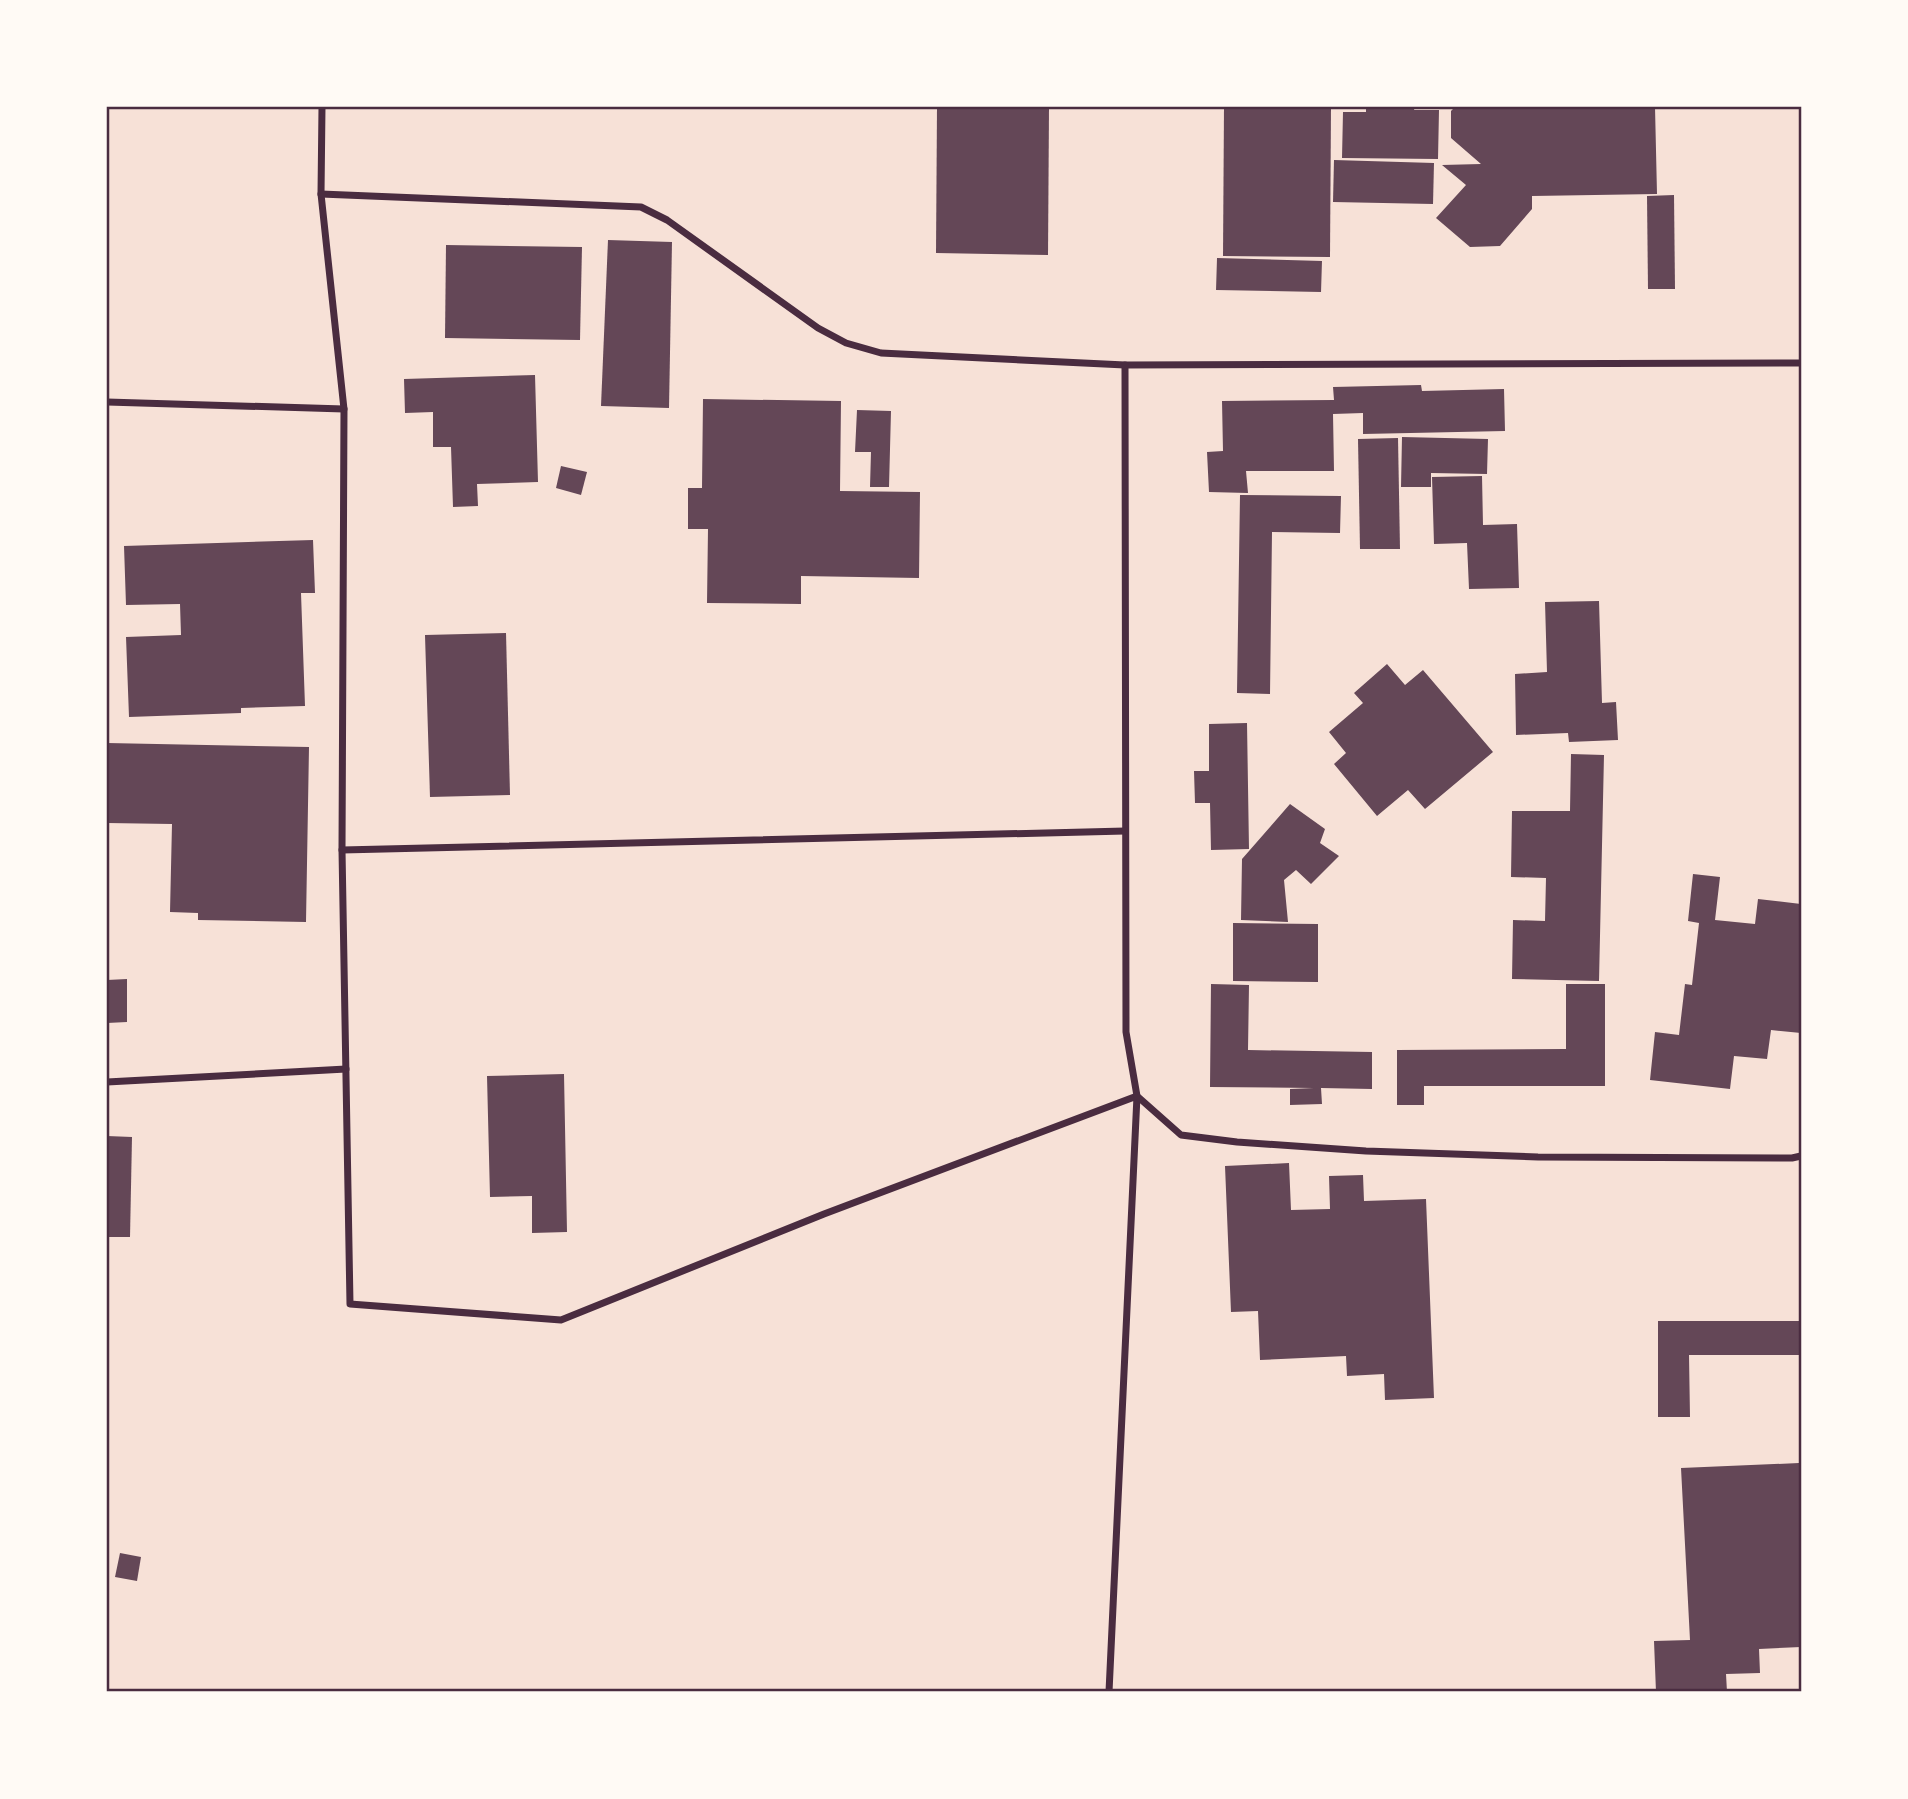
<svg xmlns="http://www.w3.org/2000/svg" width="1908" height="1799" viewBox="0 0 1908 1799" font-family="Ubuntu,sans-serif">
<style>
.building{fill:#644757}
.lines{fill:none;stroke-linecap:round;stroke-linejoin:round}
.minor{stroke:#4a2c40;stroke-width:7}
.neatline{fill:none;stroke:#4a2c40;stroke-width:2.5}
</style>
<rect width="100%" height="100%" fill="#f7e1d7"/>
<g class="building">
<path d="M937 107H1049L1048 255 936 253Z"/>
<path d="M1224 107H1331L1330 257 1223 256Z"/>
<path d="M1366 107H1415L1414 110H1439L1438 159 1342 158 1343 112H1366Z"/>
<path d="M1455 107H1655L1657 194 1532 196V209L1500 246 1470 247 1436 218 1466 185 1442 165 1481 164 1451 138V111Z"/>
<path d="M1334 160 1434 163 1433 204 1333 202Z"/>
<path d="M1674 195 1675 289H1648L1647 196Z"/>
<path d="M608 240 672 242 669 408 601 406Z"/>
<path d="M446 245 582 247 580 340 445 338Z"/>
<path d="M1217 258 1322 261 1321 292 1216 290Z"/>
<path d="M535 375 538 482 477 484 478 506 453 507 451 447H433V412L405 413 404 379Z"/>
<path d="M1421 385 1422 391 1504 389 1505 431 1363 434V413L1333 414 1334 471H1246L1248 493 1209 492 1207 452 1223 451 1222 401 1334 400 1333 387Z"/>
<path d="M703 399 841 401 840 491 920 492 919 578 801 576V604L707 603 708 529H688V488H702Z"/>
<path d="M857 410 891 411 889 487H870L871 452H855Z"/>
<path d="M1402 437 1488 439 1487 474 1431 473V487H1401Z"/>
<path d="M1398 438 1400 549H1360L1358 439Z"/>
<path d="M561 466 587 472 581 495 556 488Z"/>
<path d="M1482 476 1483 525 1517 524 1519 588 1469 589 1467 543 1434 544 1432 477Z"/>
<path d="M1240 495 1341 496 1340 533 1272 532 1270 694 1237 693Z"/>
<path d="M313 540 315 593H301L305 706 241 708V713L129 717 126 637 181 635 180 604 126 605 124 546Z"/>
<path d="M1599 601 1602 703 1616 702 1618 740 1569 742 1568 733 1516 735 1515 674 1547 672 1545 602Z"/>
<path d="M506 633 510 795 430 797 425 635Z"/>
<path d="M1387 664 1405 685 1423 670 1493 752 1425 809 1408 790 1377 816 1334 764 1346 753 1329 732 1363 703 1354 693Z"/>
<path d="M1247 723 1249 849 1211 850 1210 803H1195L1194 771H1209V724Z"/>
<path d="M107 743 309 747 306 922 198 920V913L170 912 172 824 107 823Z"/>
<path d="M1571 754 1604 755 1599 981 1512 979 1513 920 1545 921 1546 878 1511 877 1512 811H1570Z"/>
<path d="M1290 804 1325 829 1320 843 1339 856 1311 884 1296 870 1284 880 1288 922 1241 920 1242 859Z"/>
<path d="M1693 874 1720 877 1715 920 1755 924 1758 899 1801 904V1033L1771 1030 1767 1059 1734 1056 1730 1089 1650 1080 1655 1032 1679 1035 1685 984 1692 985 1699 923 1688 921Z"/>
<path d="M1233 923 1318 924V982L1233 981Z"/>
<path d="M127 979V1022L107 1023V980Z"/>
<path d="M1211 984 1249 985 1248 1050 1372 1052V1089L1321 1088 1322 1104 1290 1105V1089L1314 1088 1210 1087Z"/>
<path d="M1566 984H1605V1086H1424V1105H1397V1050L1566 1049Z"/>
<path d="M564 1074 567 1232 532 1233V1196L490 1197 487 1076Z"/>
<path d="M107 1136 132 1137 130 1237H107Z"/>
<path d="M1289 1163 1291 1210 1330 1209 1329 1176 1363 1175 1364 1201 1426 1199 1434 1398 1385 1400 1384 1374 1347 1376 1346 1356 1260 1360 1258 1311 1231 1312 1225 1166Z"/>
<path d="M1658 1321H1801V1355H1689L1690 1417H1658Z"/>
<path d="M1799 1463 1801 1476V1647L1759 1649 1760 1673 1726 1674 1727 1692H1656L1654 1641 1690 1640 1681 1468Z"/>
<path d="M120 1553 141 1557 137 1581 115 1577Z"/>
</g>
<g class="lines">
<g class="minor">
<path d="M322 107 321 194 344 409 342 850 350 1304 561 1320 824 1214 1137 1096 1109 1692"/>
<path d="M321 194 641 207 667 220 818 328 846 343 881 353 1125 365 1801 363"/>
<path d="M1125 365 1126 1032 1137 1096 1181 1135 1237 1142 1366 1151 1538 1157 1792 1158 1801 1156"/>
<path d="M107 402 344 409"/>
<path d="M342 850 1125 831"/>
<path d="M107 1082 346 1069"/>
</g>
</g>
<rect width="1908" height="1799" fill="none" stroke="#fffaf5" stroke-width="217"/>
<rect x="108" y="108" width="1692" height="1582" class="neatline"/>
</svg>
